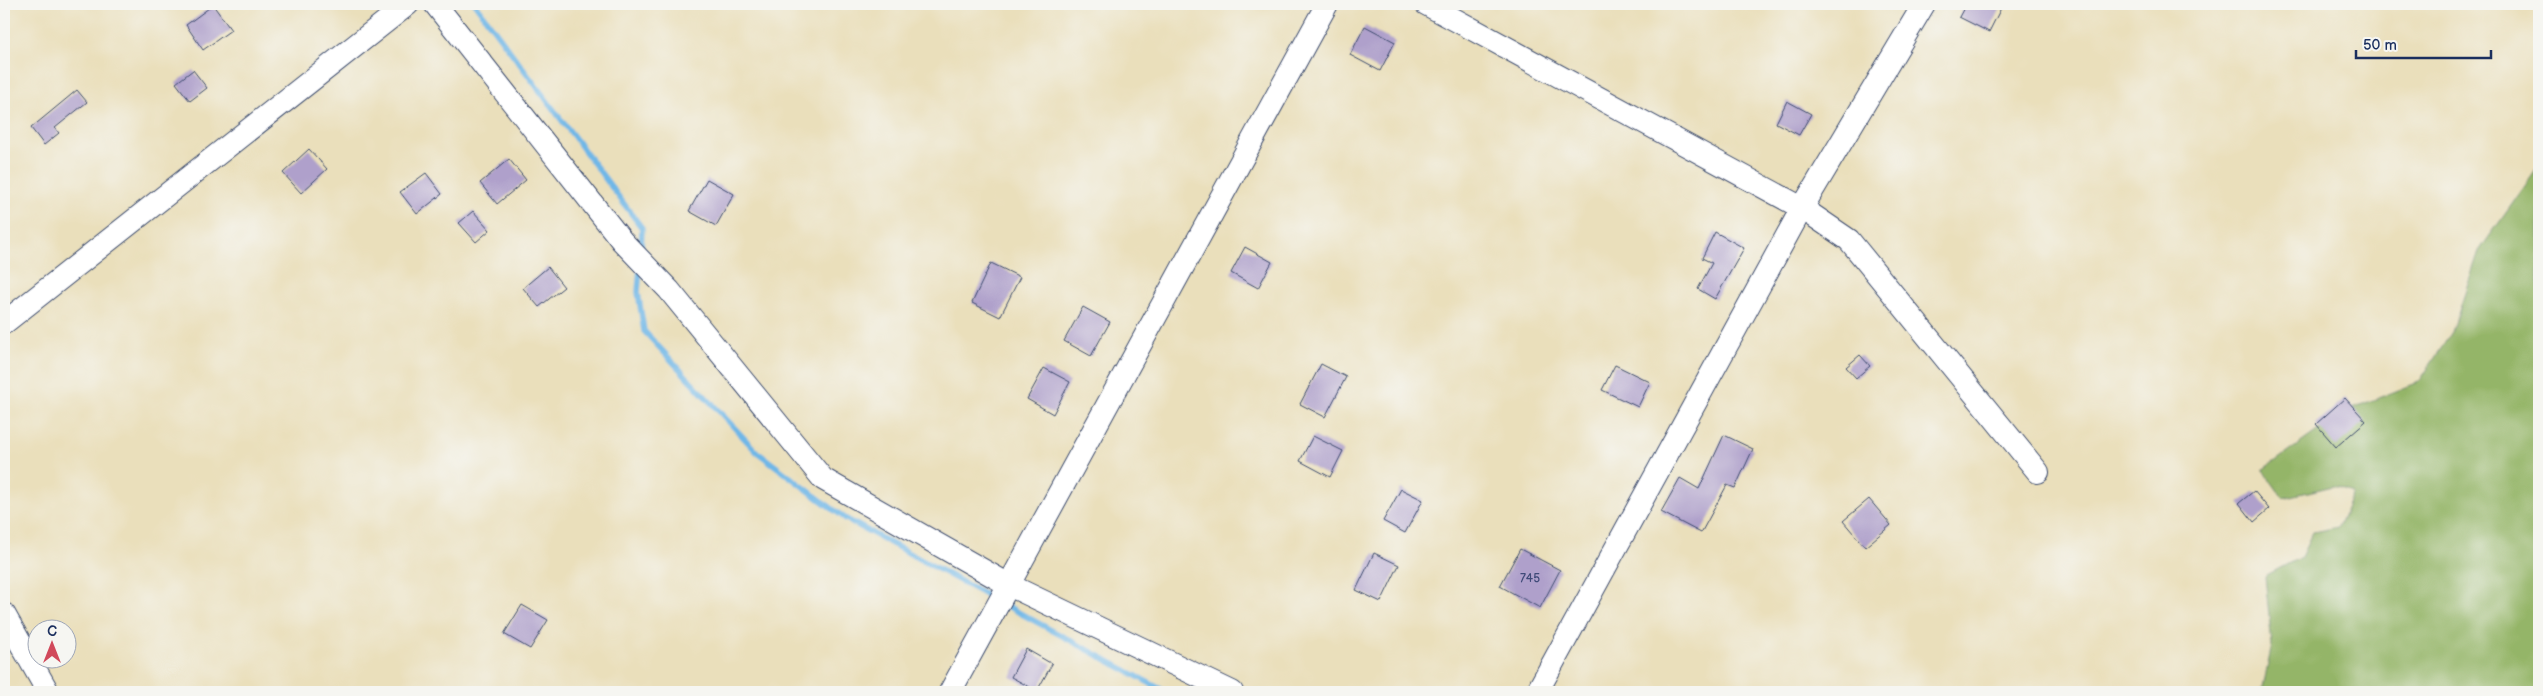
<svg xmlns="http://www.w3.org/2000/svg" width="2543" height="696" viewBox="0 0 2543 696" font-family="'Balsamiq Sans',sans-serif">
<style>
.forest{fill:#94b568;stroke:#587263}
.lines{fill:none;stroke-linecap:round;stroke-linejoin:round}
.stream{stroke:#70b7e7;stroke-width:5.5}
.building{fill:#afa0cb}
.minor-casing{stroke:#3a496c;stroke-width:24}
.minor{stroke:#fff;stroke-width:22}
.labels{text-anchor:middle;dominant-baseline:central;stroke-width:5;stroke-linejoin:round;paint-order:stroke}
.number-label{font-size:12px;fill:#404b79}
</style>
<rect width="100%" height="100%" fill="#f6f6f2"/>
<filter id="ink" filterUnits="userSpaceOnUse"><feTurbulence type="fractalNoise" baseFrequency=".02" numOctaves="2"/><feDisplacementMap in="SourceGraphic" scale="10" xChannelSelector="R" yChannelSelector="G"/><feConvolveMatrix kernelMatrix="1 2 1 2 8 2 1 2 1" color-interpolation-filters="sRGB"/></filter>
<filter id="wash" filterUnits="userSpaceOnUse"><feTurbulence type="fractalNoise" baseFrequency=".0096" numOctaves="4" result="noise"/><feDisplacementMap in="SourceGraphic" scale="20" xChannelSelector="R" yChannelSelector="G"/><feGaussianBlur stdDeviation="1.12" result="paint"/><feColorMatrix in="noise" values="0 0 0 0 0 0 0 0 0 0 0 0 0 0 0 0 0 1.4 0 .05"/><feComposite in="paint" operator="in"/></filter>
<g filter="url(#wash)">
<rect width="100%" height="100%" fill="#eadfbb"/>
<path class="forest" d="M2539 166V692H2262L2272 645 2265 576 2301 557 2313 532 2338 527 2353 493 2333 486 2283 498 2263 470 2345 411 2419 382 2452 332 2479 251Z"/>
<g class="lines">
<g class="stream">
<path d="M475 4 642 228 641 251"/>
<path d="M640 268 638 292 644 331 757 452 846 519 995 600"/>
<path d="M1003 604 1166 692"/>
</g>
</g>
<g id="blocks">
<g class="building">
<path d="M1966 4H2003L1989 32 1959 17Z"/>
<path d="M213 5 231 30 203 50 186 25Z"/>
<path d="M1365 26 1395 42 1380 71 1350 55Z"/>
<path d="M193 70 207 88 190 101 176 83Z"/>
<path d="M77 90 87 102 55 128 59 133 44 145 31 128Z"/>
<path d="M1787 101 1811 114 1799 135 1776 123Z"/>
<path d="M309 149 327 169 301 193 283 173Z"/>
<path d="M509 159 526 180 497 204 480 183Z"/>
<path d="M426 173 442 194 417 214 400 192Z"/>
<path d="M707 179 734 194 716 226 689 211Z"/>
<path d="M473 211 490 230 476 242 459 223Z"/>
<path d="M1715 232 1744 248 1715 299 1698 289 1712 263 1702 258Z"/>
<path d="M1245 247 1272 262 1258 288 1231 273Z"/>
<path d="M991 263 1020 277 1000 317 972 303Z"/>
<path d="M548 267 564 287 539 307 523 288Z"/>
<path d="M1083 307 1110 322 1091 356 1064 341Z"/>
<path d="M1860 355 1870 366 1856 378 1846 367Z"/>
<path d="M1321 364 1346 377 1325 417 1300 404Z"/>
<path d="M1615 365 1650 382 1638 407 1602 390Z"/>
<path d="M1044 368 1070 382 1053 414 1027 399Z"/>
<path d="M2345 398 2366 421 2336 447 2316 424Z"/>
<path d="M1724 435 1753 449 1735 488 1727 485 1701 533 1661 512 1680 478 1699 489Z"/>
<path d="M1313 436 1343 451 1330 477 1300 461Z"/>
<path d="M1401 489 1423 500 1405 533 1383 521Z"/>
<path d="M2254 491 2269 509 2254 522 2239 503Z"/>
<path d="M1869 499 1891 525 1865 547 1843 521Z"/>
<path d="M1520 549 1560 570 1540 608 1500 586Z"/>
<path d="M1374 553 1399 565 1381 602 1356 590Z"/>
<path d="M522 605 548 620 530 649 504 634Z"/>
<path d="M1026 649 1052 664 1037 691 1011 677Z"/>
</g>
</g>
</g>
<g filter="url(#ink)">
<use href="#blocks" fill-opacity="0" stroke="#3a496c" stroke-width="1"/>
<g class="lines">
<defs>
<g id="minor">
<path d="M435 4 622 241 669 290 823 479 1009 585 1232 692"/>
<path d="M1426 4 1802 208 1849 240 2038 472"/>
<path d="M4 323 408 4"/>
<path d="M4 614 48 692"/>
<path d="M950 692 1327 4"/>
<path d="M1537 692 1802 208 1924 4"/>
</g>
</defs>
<use href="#minor" class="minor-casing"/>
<use href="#minor" class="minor"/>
</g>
</g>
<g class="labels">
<g class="number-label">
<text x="1530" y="578">745</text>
</g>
</g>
<rect width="2543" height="696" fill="none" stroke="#f6f6f2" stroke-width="20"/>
<g transform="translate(52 644)"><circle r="24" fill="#f6f6f2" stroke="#9ea6b7"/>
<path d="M0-4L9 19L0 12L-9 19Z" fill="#d1495b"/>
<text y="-8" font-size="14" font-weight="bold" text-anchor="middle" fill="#1b2f5e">С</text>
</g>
<path d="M2356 50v8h135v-8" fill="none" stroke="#1b2f5e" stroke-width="2.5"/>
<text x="2363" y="50" font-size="15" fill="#1b2f5e" stroke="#f6f6f2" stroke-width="4" paint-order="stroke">50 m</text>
</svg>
